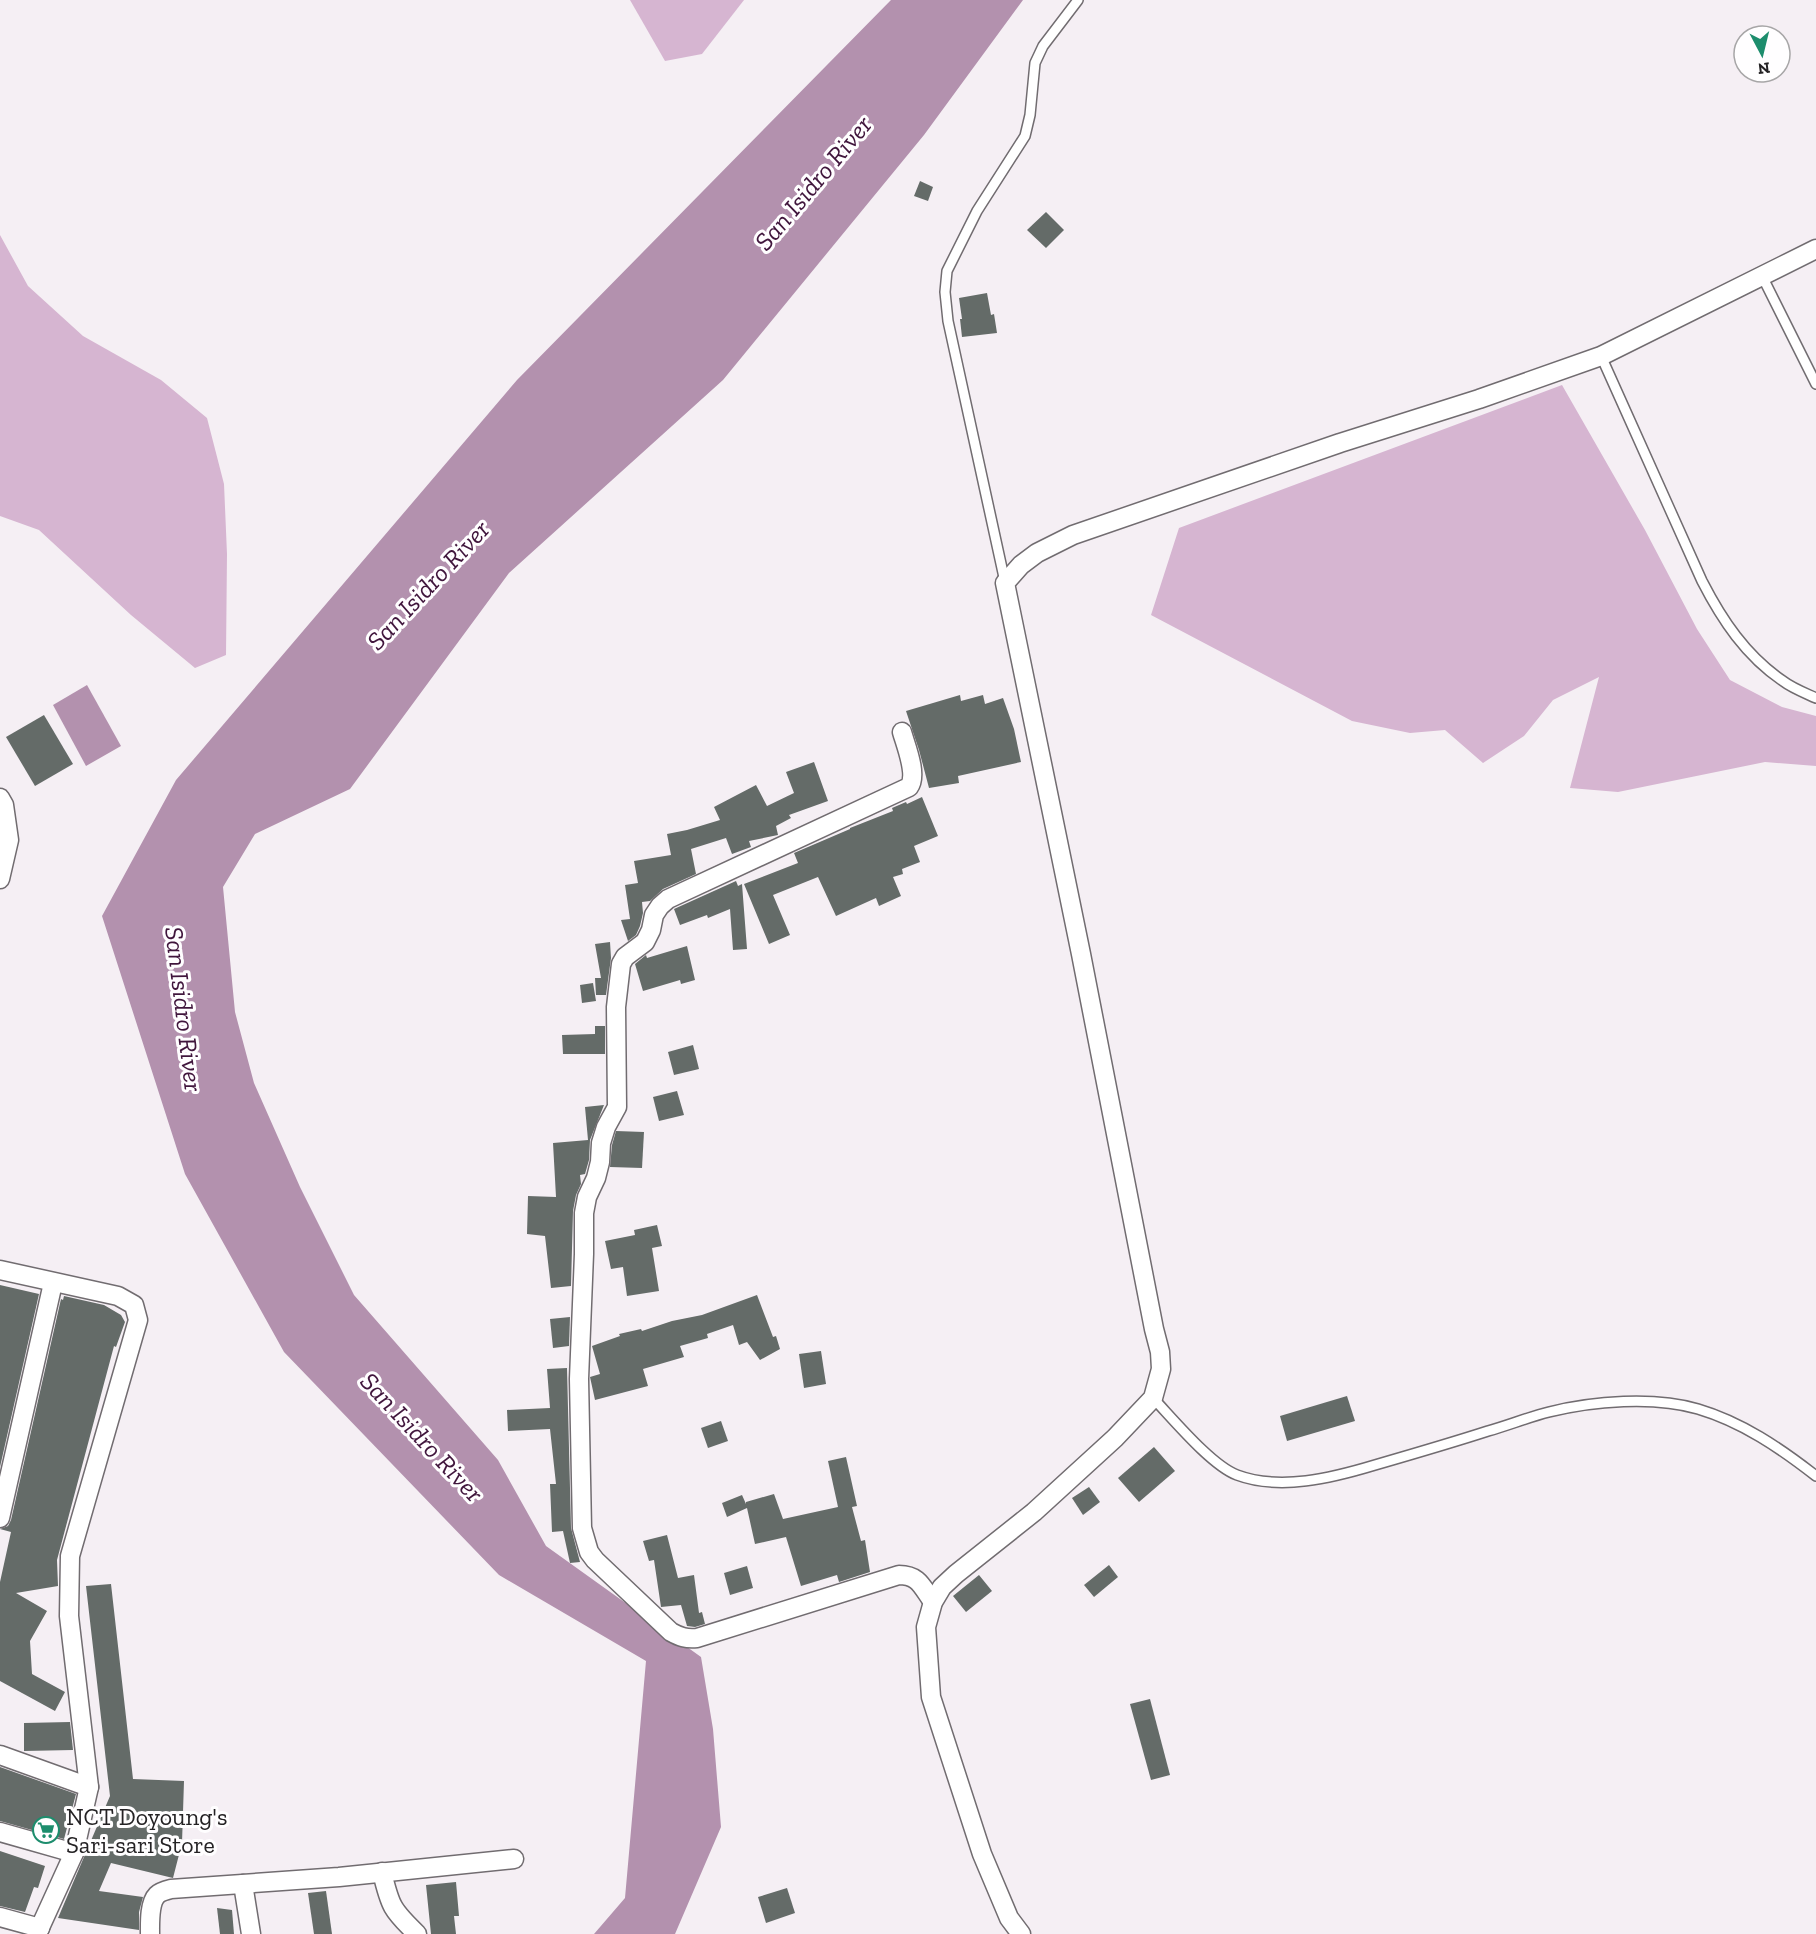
<svg xmlns="http://www.w3.org/2000/svg" width="1816" height="1934" viewBox="0 0 1816 1934" font-family="'Zilla Slab',serif">
<style>
.green{fill:#d6b5d1}
.water{fill:#b391ae}
.building{fill:#646b68}
.lines{fill:none;stroke-linecap:round;stroke-linejoin:round}
.lane-casing{stroke:#716c70;stroke-width:12}
.street-casing{stroke:#716c70;stroke-width:21}
.lane{stroke:#fff;stroke-width:9}
.street{stroke:#fff;stroke-width:18}
.labels{text-anchor:middle;dominant-baseline:central;stroke-width:6;stroke-linejoin:round;paint-order:stroke}
.poi-label{font-size:24px;fill:#242224;stroke:#fffeff;text-anchor:start}
.water-label{font-size:26px;font-style:italic;fill:#40153c;stroke:#fffeff}
</style>
<rect width="100%" height="100%" fill="#f5eff4"/>
<g class="green">
<path d="M630 0H744L702 54 665 61Z"/>
<path d="M0 235 28 286 83 336 161 380 207 418 224 484 227 554 226 655 195 668 131 615 39 530 0 516Z"/>
<path d="M1562 385 1645 530 1697 629 1730 680 1782 707 1816 716V766L1765 762 1618 792 1570 788 1599 677 1553 700 1524 736 1483 763 1445 730 1410 733 1352 721 1151 615 1179 528Z"/>
</g>
<g class="water">
<path d="M891 0H1023L924 135 723 380 509 573 350 789 255 834 223 887 235 1012 254 1083 300 1187 354 1295 498 1460 546 1546 701 1657 713 1729 721 1827 675 1934H594L625 1898 646 1661 499 1575 284 1352 185 1174 102 916 176 780 517 380Z"/>
<path d="M87 685 121 746 86 766 53 705Z"/>
</g>
<g class="building">
<path d="M920 181 933 187 928 201 914 196Z"/>
<path d="M1046 212 1064 230 1046 248 1027 230Z"/>
<path d="M987 293 991 315 994 314 997 333 962 337 960 319H962L959 298Z"/>
<path d="M960 695 961 701 983 695 985 704 1003 698 1014 729 1021 762 958 776 959 783 929 788 919 750 906 711Z"/>
<path d="M44 715 73 764 35 786 6 737Z"/>
<path d="M814 762 828 801 789 815 791 818 776 826 778 835 749 841 751 847 732 854 726 838 691 849 696 874 663 889 650 901 642 902 643 913 640 926 636 935 628 941 621 920 630 919 625 885 638 883 634 861 671 855 667 834 687 830 720 820 714 807 756 785 767 806 794 793 786 772Z"/>
<path d="M922 797 938 836 914 846 920 862 902 869 903 874 893 877 901 896 879 906 876 898 836 916 818 877 773 895 790 935 769 944 744 884 798 863 794 853 850 829V828L893 811 892 808 906 802 907 804Z"/>
<path d="M736 881 738 886 742 884 747 949 733 950 730 909 708 918 707 915 680 925 674 909Z"/>
<path d="M610 942 611 958 606 995H596L595 978H601L595 944Z"/>
<path d="M687 946 695 980 681 984 680 980 643 991 635 964 646 955 647 958Z"/>
<path d="M593 983 596 1001 582 1003 580 985Z"/>
<path d="M595 1026H605V1054H563L562 1035 595 1034Z"/>
<path d="M693 1045 699 1069 674 1075 668 1052Z"/>
<path d="M677 1091 684 1115 659 1121 653 1097Z"/>
<path d="M604 1105 590 1140 589 1160 585 1174 580 1175 581 1184 576 1195 573 1211 571 1286 551 1288 545 1236 527 1234 528 1196 556 1197 553 1143 588 1140 585 1107Z"/>
<path d="M616 1131 644 1132 642 1168 610 1167 612 1145Z"/>
<path d="M657 1225 662 1246 652 1248 659 1291 627 1296 623 1267 611 1269 605 1241 635 1235 634 1230Z"/>
<path d="M0 1285 39 1294 0 1467Z"/>
<path d="M757 1295 773 1337 776 1336 780 1349 760 1360 747 1342 739 1345 733 1325 707 1334 708 1338 680 1346 684 1357 643 1369 648 1386 595 1400 590 1377 600 1374 592 1346 620 1336 619 1334 641 1329 642 1331 672 1321 702 1315Z"/>
<path d="M64 1296 104 1305 121 1315 125 1322 116 1347 114 1346 57 1560 58 1586 16 1593 47 1611 30 1641 32 1674 65 1692 55 1711 0 1681V1582L11 1532 0 1529 8 1526 11 1520 61 1299 63 1300Z"/>
<path d="M570 1317 569 1346 553 1348 550 1319Z"/>
<path d="M821 1351 826 1384 804 1388 799 1354Z"/>
<path d="M567 1368 571 1528 580 1562 570 1563 563 1531 552 1532 550 1484H556L550 1429 508 1431 507 1410 550 1408 547 1369Z"/>
<path d="M1347 1396 1355 1421 1287 1441 1280 1416Z"/>
<path d="M721 1421 728 1441 708 1448 701 1428Z"/>
<path d="M1154 1447 1175 1471 1139 1502 1118 1478Z"/>
<path d="M846 1457 857 1506 852 1507 861 1541 865 1540 870 1572 839 1582 837 1575 801 1586 786 1537 755 1544 747 1508 727 1517 722 1503 742 1495 746 1504V1502L774 1494 783 1519 838 1507 828 1461Z"/>
<path d="M1089 1487 1100 1502 1083 1515 1072 1498Z"/>
<path d="M667 1535 678 1578 694 1575 699 1613 702 1612 705 1624 695 1627 687 1626 681 1605 661 1607 654 1560 649 1561 643 1541Z"/>
<path d="M1109 1565 1118 1577 1094 1597 1084 1585Z"/>
<path d="M747 1566 753 1588 730 1595 724 1573Z"/>
<path d="M979 1575 992 1591 966 1612 953 1596Z"/>
<path d="M111 1584 133 1779 184 1781 182 1843 173 1878 111 1863 99 1891 143 1897 139 1912V1930L58 1918 110 1796 86 1586Z"/>
<path d="M1150 1699 1170 1775 1151 1780 1130 1704Z"/>
<path d="M70 1722 73 1750 24 1751V1723Z"/>
<path d="M0 1767 76 1794 64 1839 0 1821Z"/>
<path d="M0 1851 45 1866 38 1888 34 1887 25 1912 0 1906Z"/>
<path d="M456 1882 459 1916H454L456 1934H431L426 1885Z"/>
<path d="M787 1888 795 1913 766 1923 758 1897Z"/>
<path d="M326 1891 332 1934H314L308 1893Z"/>
<path d="M217 1908 232 1910 234 1934H220Z"/>
</g>
<g class="lines">
<defs>
<g id="lane">
<path d="M1762 276 1816 384"/>
<path d="M1601 356 1702 581C1722 620 1746 656 1783 681 1792 688 1805 693 1816 698"/>
<path d="M1005 582 948 321 945 292 947 271 977 211 1025 136 1030 115 1035 63 1043 46 1078 0"/>
<path d="M1153 1398C1173 1419 1211 1465 1237 1475 1280 1491 1332 1478 1375 1465 1413 1454 1451 1443 1488 1431 1509 1425 1529 1417 1549 1412 1593 1401 1654 1396 1698 1409 1742 1422 1780 1448 1816 1476"/>
</g>
<g id="street">
<path d="M902 732C906 746 918 775 909 787L668 899 660 906 654 915 651 930 645 942 625 957 621 964 616 1007 617 1107 606 1127 601 1143 600 1162 596 1178 587 1197 584 1213V1254L579 1379 582 1528 589 1552 595 1560 671 1632C680 1637 686 1639 697 1638L899 1575C919 1575 922 1587 933 1602"/>
<path d="M0 798 4 805 9 840 0 879"/>
<path d="M0 1270 118 1296 134 1305 138 1320 70 1556 69 1616 89 1787 74 1853 37 1934"/>
<path d="M0 1518 53 1283"/>
<path d="M0 1755 89 1787"/>
<path d="M0 1832 74 1853"/>
<path d="M382 1872C390 1906 392 1910 417 1934"/>
<path d="M243 1884 251 1934"/>
<path d="M0 1917 40 1928"/>
<path d="M150 1934C150 1924 149 1903 157 1895 160 1892 167 1890 171 1889L339 1877 514 1859"/>
<path d="M1021 1934 1009 1918 982 1854 931 1697 926 1627 933 1602 942 1587 956 1574 1034 1512 1115 1438 1153 1398 1161 1369 1160 1352 1154 1329 1081 954 1005 583 1021 565 1037 553 1073 535 1340 443 1479 399 1601 356 1816 249"/>
</g>
</defs>
<use href="#lane" class="lane-casing"/>
<use href="#street" class="street-casing"/>
<use href="#lane" class="lane"/>
<use href="#street" class="street"/>
</g>
<defs>
<symbol id="supermarket-ring" viewBox="-11 -11 22 22"><circle r="9.5" fill="#fffeff" stroke="#1d8d6d" stroke-width="1.5"/><path d="M-6-5.5h2.5l.6 2H6L4.5 2H-2.5L-4.4-4H-6ZM-1.5 3.2a1.3 1.3 0 1 0 .1 0ZM3 3.2a1.3 1.3 0 1 0 .1 0Z" fill="#1d8d6d"/></symbol>
</defs>
<g fill-rule="evenodd">
<use href="#supermarket-ring" x="31" y="1815" width="30" height="30"/>
</g>
<g class="labels">
<g class="poi-label">
<text x="66" y="1816">NCT Doyoung's<tspan x="66" dy="28">Sari-sari Store</tspan></text>
</g>
<g class="water-label">
<text transform="translate(813 183) rotate(-50)">San Isidro River</text>
<text transform="translate(428 585) rotate(-47)">San Isidro River</text>
<text transform="translate(184 1009) rotate(83)">San Isidro River</text>
<text transform="translate(422 1437) rotate(47)">San Isidro River</text>
</g>
</g>
<g transform="translate(1762 54) rotate(173)"><circle r="28" fill="#fffeff" stroke="#a7a6a7" stroke-width="1.5"/>
<path d="M0-4.5L10 22L0 15L-10 22Z" fill="#1d8d6d"/>
<text y="-9" font-size="16" font-weight="bold" text-anchor="middle" fill="#242224">N</text>
</g>
</svg>
